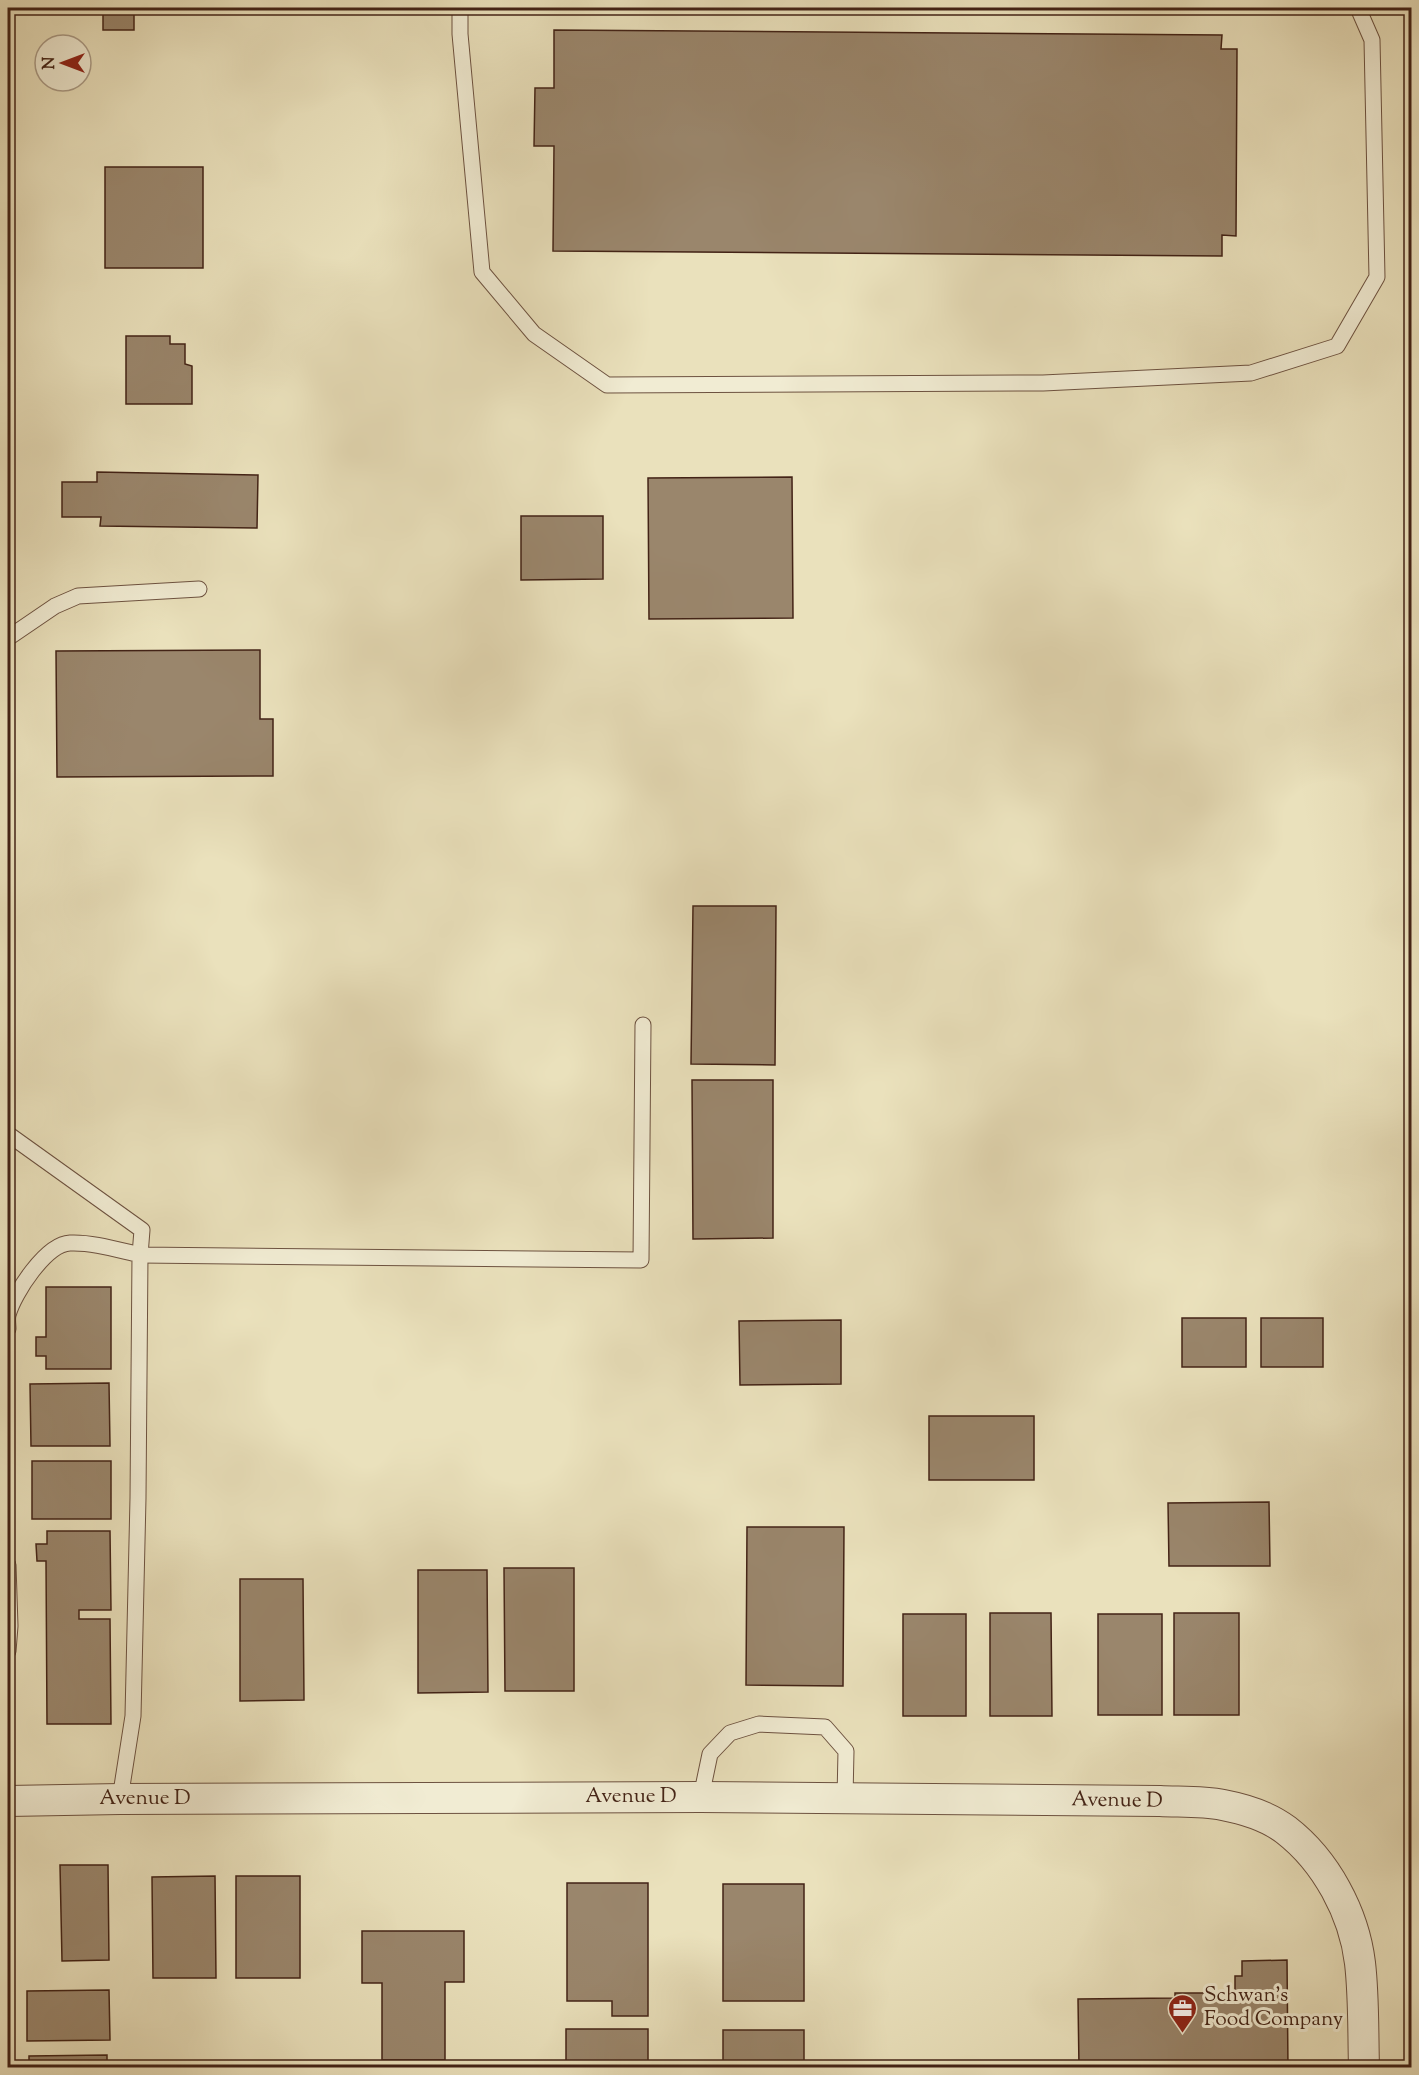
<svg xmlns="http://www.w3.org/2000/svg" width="1419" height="2075" viewBox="0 0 1419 2075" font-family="'Sorts Mill Goudy',serif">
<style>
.building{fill:#9a866c;stroke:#432316;stroke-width:1.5}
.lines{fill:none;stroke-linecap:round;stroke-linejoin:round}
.lane-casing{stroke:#6d5240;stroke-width:17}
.street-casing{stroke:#6d5240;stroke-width:32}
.lane{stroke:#f1ecd3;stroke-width:15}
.street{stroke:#f1ecd3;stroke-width:30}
.labels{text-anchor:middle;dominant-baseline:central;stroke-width:6;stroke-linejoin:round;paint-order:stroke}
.street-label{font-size:21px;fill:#432316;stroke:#f1ecd3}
.poi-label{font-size:21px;fill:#432316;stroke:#f1ecd3;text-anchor:start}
</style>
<rect width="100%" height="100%" fill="#eae1bc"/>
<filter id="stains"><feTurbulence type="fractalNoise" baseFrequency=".00333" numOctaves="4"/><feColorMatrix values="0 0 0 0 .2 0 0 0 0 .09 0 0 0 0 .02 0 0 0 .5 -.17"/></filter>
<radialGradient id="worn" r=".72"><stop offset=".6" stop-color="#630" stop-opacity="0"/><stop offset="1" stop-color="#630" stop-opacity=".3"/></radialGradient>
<g class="building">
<path d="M73 8H155H134V30H103V9Z"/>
<path d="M554 30 1222 35 1221 49H1237L1236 236 1222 235V256L553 251 554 146H534L535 88H554Z"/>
<rect x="105" y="167" width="98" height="101"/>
<path d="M126 336H170V344H185V364L192 366V404H126Z"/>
<path d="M97 472 258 475 257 528 100 526 101 517H62V482H97Z"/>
<path d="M792 477 793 618 649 619 648 478Z"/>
<path d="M521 516H603V579L521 580Z"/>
<path d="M260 650V719H273V776L57 777 56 651Z"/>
<path d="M693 906H776L775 1065 691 1064Z"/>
<path d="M692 1080H773V1238L693 1239Z"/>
<path d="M46 1287H111V1369H46V1356H36V1337H46Z"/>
<rect x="1182" y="1318" width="64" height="49"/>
<rect x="1261" y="1318" width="62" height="49"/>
<path d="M841 1320V1384L740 1385 739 1321Z"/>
<path d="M109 1383 110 1446H31L30 1384Z"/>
<rect x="929" y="1416" width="105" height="64"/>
<rect x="32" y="1461" width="79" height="58"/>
<path d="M1269 1502 1270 1566H1169L1168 1503Z"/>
<path d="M747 1527H844L843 1686 746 1685Z"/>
<path d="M47 1531H110L111 1610H79V1619H110L111 1724H47L46 1561H37L36 1544H47Z"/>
<path d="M504 1568H574V1691H505Z"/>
<path d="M418 1570H487L488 1692 418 1693Z"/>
<path d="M240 1579H303L304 1700 240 1701Z"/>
<path d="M990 1613H1051L1052 1716H990Z"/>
<rect x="1174" y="1613" width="65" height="102"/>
<rect x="903" y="1614" width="63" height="102"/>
<rect x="1098" y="1614" width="64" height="101"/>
<path d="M60 1865H108L109 1960 62 1961Z"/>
<path d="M215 1876 216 1978H153L152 1877Z"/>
<rect x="236" y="1876" width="64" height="102"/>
<path d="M567 1883H648V2016H612V2001H567Z"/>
<rect x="723" y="1884" width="81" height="117"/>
<path d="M362 1931H464V1982H445V2060H382V1983H362Z"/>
<path d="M1287 1960 1288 2068H1079L1078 1999 1175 1998V1993H1235V1976H1242V1961Z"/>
<path d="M109 1990 110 2040 27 2041V1991Z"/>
<rect x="566" y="2029" width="82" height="39"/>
<rect x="723" y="2030" width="81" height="38"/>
<path d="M107 2055V2068H29V2056Z"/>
<rect x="231" y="2066" width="63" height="2"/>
</g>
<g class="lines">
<defs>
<g id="lane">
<path d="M460 8V34L482 272 534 334 607 385 1043 383 1251 373 1337 346 1377 277 1372 40 1358 8"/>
<path d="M8 638 55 606 78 596 199 589"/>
<path d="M8 1134 142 1230 140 1255 641 1260 643 1025"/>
<path d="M8 1329C8 1325 7 1319 8 1315 14 1293 46 1244 70 1243 93 1242 118 1250 140 1255L138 1498 133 1716 120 1799"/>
<path d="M8 1565 10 1626 8 1651"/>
<path d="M701 1797 710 1754 730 1733 759 1724 825 1727 846 1751 845 1798"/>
</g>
<path id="street" d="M8 1801 120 1799 701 1797 1160 1801C1180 1802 1203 1801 1223 1805 1244 1809 1269 1817 1286 1830 1326 1861 1354 1913 1360 1963 1364 1997 1363 2033 1364 2068"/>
</defs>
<use href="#lane" class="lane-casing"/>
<use href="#street" class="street-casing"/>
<use href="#lane" class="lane"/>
<use href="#street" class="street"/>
</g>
<defs>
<symbol id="office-pin" viewBox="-11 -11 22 30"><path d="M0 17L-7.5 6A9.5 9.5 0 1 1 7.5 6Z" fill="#8f2418" stroke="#f1ecd3"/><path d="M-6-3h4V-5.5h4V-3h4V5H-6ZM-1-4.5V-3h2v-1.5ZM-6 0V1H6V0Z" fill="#fff"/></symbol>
</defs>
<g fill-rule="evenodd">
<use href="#office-pin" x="1166" y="1992" width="33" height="45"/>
</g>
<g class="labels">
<g class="street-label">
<text x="631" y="1797">Avenue D</text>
<text x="145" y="1799">Avenue D</text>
<text transform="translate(1117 1801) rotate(1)">Avenue D</text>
</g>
<g class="poi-label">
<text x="1204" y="1996">Schwan's<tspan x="1204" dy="24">Food Company</tspan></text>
</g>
</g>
<rect width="1419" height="2075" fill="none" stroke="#eae1bc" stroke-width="30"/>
<rect x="9" y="9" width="1401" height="2057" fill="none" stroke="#432316" stroke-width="3"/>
<rect x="15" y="15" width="1389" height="2045" fill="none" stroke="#432316" stroke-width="1.5"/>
<g transform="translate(63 63) rotate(270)"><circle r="28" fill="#f1ecd3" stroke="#ab9c87" stroke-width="1.5"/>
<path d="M0-4.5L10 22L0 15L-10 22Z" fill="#8f2418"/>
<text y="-9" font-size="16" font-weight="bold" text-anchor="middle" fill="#432316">N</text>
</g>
<rect width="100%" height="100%" filter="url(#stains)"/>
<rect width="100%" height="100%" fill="url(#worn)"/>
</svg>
